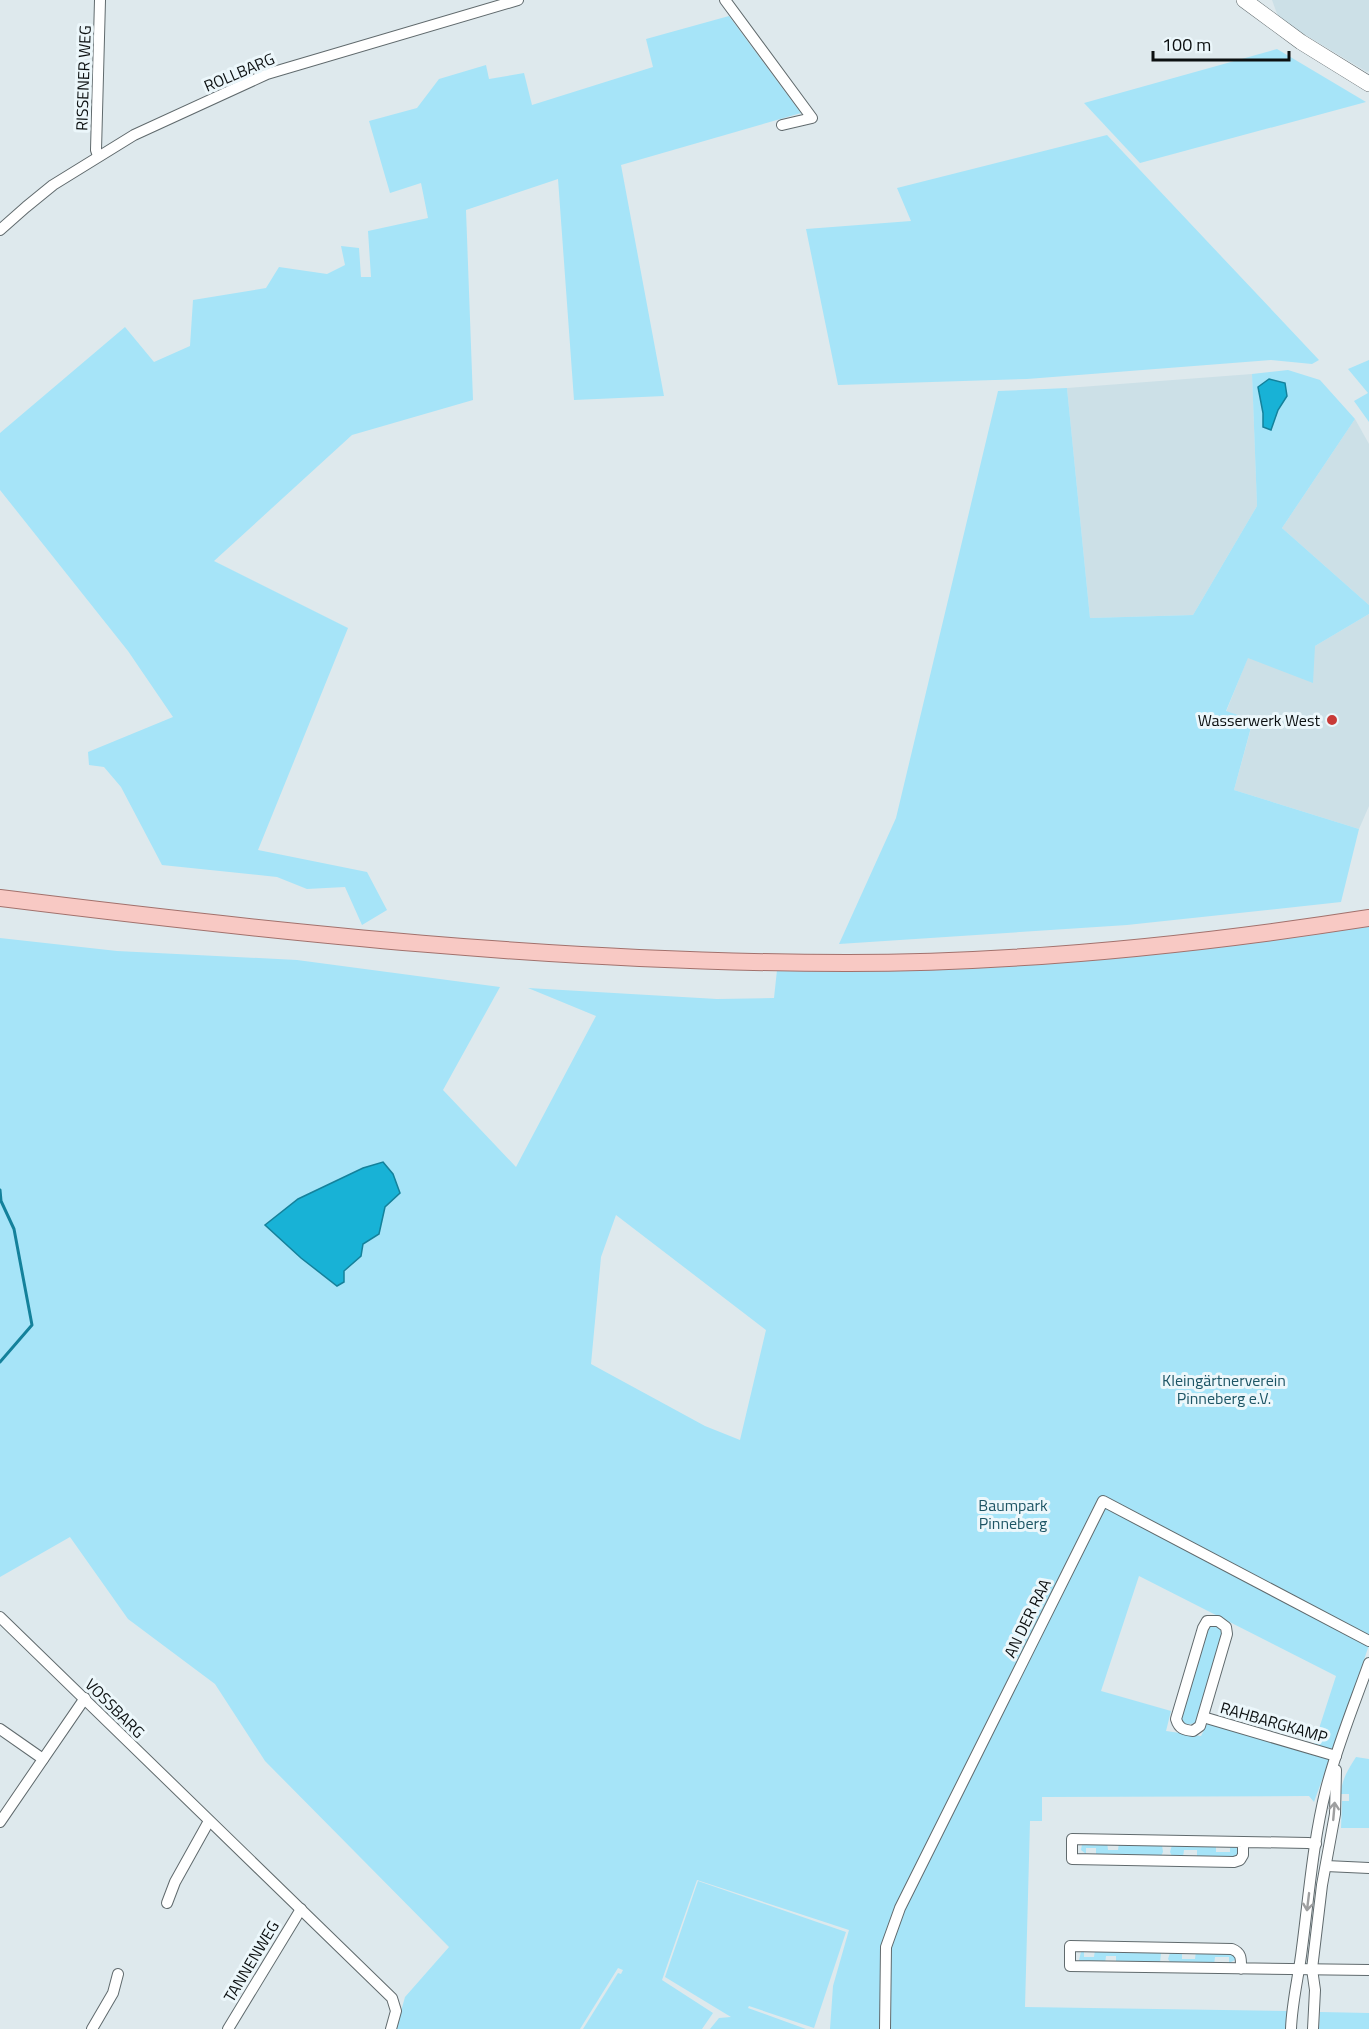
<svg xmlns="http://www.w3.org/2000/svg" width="1369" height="2029" viewBox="0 0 1369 2029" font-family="'Titillium Web',sans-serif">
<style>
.built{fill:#cce0e7}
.green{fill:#a6e4f8;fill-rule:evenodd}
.water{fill:#18b2d6;stroke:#14819b;stroke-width:1.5}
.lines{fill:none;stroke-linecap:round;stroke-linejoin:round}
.stream{stroke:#14819b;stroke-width:3}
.street-casing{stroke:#606a6d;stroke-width:12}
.secondary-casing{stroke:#606a6d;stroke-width:16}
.primary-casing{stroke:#a2716c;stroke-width:18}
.street{stroke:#fff;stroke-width:10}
.secondary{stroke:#fff;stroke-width:15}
.primary{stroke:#f8c9c4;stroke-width:16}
.oneway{stroke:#9e9fa0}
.poi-dot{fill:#c83a37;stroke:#ecf7fb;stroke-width:2}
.labels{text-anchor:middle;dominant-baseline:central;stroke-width:6;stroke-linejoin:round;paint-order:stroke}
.street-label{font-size:16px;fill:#0c1011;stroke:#ecf7fb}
.poi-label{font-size:16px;fill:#0c1011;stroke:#ecf7fb;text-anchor:end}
.park-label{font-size:16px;fill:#1e5565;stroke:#ecf7fb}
</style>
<rect width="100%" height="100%" fill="#dee9ed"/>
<g class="built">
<path d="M1272 0H1369V71L1367 72 1279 19Z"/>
<path d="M1252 374 1257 506 1193 615 1090 618 1067 388Z"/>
<path d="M1355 419 1369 444V605L1282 528Z"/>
<path d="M1369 614V806L1359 829 1234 790 1253 721 1226 712 1248 657 1315 646Z"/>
</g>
<g class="green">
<path d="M729 16 801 113 621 165 664 396 574 400 558 179 466 210 473 400 352 435 214 561 348 628 258 850 367 872 387 910 362 925 345 887 307 889 277 877 162 865 121 787 104 767 89 765 88 752 173 717 128 651 0 490V433L125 327 154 362 190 346 193 300 266 288 279 267 327 274 345 265 341 246 359 248 361 277H371L368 231 428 218 421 183 390 193 369 121 417 108 439 79 486 65 489 79 524 73 532 105 653 67 646 39Z"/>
<path d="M1277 49 1366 102 1140 163 1084 103Z"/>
<path d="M1107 135 1319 360 1312 364 1271 360 1027 379 838 385 806 229 911 221 897 188Z"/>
<path d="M1369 360V422L1354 401 1368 393 1348 369Z"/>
<path d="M1288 370 1320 380 1355 419 1282 528 1369 605V614L1315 646 1313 683 1248 658 1226 711 1253 720 1234 790 1359 829 1341 902 1127 925 839 944 896 818 998 391 1067 388 1090 618 1193 615 1257 506 1252 374Z"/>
<path d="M1369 925V1645L1335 1746 1331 1749 1314 1744 1336 1676 1139 1576 1101 1691 1171 1711 1166 1731 1201 1736 1207 1724H1212L1330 1758 1314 1802 1309 1796 1042 1797V1821H1030L1025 2007 1287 2011 1286 2029H830L833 1986 849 1930 697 1880 662 1980 713 2013 702 2029H583L618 1973 621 1974 623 1970 618 1968 580 2029H396L405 1997 449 1947 265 1761 215 1684 128 1619 70 1537 0 1577V938L117 951 297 960 500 987 443 1090 516 1167 596 1016 528 988 717 999 774 998 777 970ZM616 1215 766 1330 740 1440 705 1426 591 1364 601 1257Z"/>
<path d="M1212 1625 1217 1626 1223 1632 1198 1720 1195 1723 1186 1725 1182 1722 1180 1714 1208 1627Z"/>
<path d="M1356 1757 1369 1759V1828H1341L1342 1801H1349V1794H1341C1342 1778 1348 1770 1356 1757Z"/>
<path d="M1107 1842 1108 1850H1118L1119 1843 1162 1845 1163 1852 1161 1856H1096V1848H1086V1854L1081 1850 1082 1844Z"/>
<path d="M1216 1844V1852H1230V1846L1237 1848 1238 1854 1236 1857 1197 1858V1850H1184L1183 1857 1172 1856 1170 1852 1172 1845Z"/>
<path d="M698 1881 846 1932 814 2028 749 2006 748 2008 806 2029H710L719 2018 731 2017 665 1977Z"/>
<path d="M1095 1950 1161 1953 1160 1963 1116 1964V1956H1106L1105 1964 1081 1962 1079 1960 1081 1952 1084 1951V1957H1094Z"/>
<path d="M1182 1951V1959H1195L1196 1951 1230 1952 1236 1956 1235 1960 1229 1963V1957H1215L1214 1965 1170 1962 1168 1959 1170 1953Z"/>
<path d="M1320 2012 1369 2013V2029H1319Z"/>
</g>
<g class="water">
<path d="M1269 379 1285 383 1287 396 1278 410 1271 430 1263 427V413L1258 387Z"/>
<path d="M383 1162 393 1174 400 1193 385 1207 379 1234 363 1244 361 1256 344 1271V1282L337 1286 301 1258 265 1225 298 1199 363 1168Z"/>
</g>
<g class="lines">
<path class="stream" d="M0 1190 1 1201 14 1229 32 1325 0 1362"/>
<defs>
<g id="street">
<path d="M725 0 812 118 782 125"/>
<path d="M98 156 96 150 100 0"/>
<path d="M0 230 26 207 53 185 134 135 267 74 518 0"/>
<path d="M0 1617 392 1998 396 2011 391 2029"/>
<path d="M1207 1621H1218L1226 1627 1227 1634 1200 1726 1193 1731C1184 1730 1179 1729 1176 1719L1203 1628Z"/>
<path d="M1203 1717 1336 1756"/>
<path d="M0 1729 43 1759"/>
<path d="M0 1822 85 1698"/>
<path d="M1243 1842V1855L1240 1860 1234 1862 1072 1859V1839L1308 1843 1316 1844"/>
<path d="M1326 1866 1369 1868"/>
<path d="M167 1903 175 1882 209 1821"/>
<path d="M1241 1969C1241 1959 1242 1953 1232 1949L1070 1946V1966C1170 1968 1269 1968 1369 1970"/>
<path d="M92 2029 113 1993 118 1974"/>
<path d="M228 2029 301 1909"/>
<path d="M885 2029 886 1947 900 1908 1103 1501 1369 1641"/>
<path d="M1291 2029C1292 2001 1299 1975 1302 1948 1309 1895 1313 1841 1326 1789 1337 1746 1354 1705 1369 1663"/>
<path d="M1313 2029 1315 1990 1312 1969 1322 1885 1335 1814 1336 1770"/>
</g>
<path id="secondary" d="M1244 0 1301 42 1369 84"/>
<path id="primary" d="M0 898C281 933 563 963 847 963 1022 963 1196 945 1369 918"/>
</defs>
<use href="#street" class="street-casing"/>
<use href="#secondary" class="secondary-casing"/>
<use href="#primary" class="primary-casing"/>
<use href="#street" class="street"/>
<use href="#secondary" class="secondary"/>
<use href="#primary" class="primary"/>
</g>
<defs><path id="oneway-shaft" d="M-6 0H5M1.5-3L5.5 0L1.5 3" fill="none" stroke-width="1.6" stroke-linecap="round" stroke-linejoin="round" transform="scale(1.5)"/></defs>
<g class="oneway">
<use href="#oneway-shaft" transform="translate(1334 1811) rotate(-85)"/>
<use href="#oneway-shaft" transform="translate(1308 1902) rotate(97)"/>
</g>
<circle class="poi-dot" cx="1332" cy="720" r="6"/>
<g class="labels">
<g class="street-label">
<text transform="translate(239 72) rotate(-23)">ROLLBARG</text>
<text transform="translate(83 78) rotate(-88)">RISSENER WEG</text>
<text transform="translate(1027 1618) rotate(-64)">AN DER RAA</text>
<text transform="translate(115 1708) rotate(45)">VOSSBARG</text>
<text transform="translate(1274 1722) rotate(16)">RAHBARGKAMP</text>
<text transform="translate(251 1961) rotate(-59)">TANNENWEG</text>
</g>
<g class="poi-label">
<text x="1320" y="720">Wasserwerk West</text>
</g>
<g class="park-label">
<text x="1224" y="1380">Kleingärtnerverein<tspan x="1224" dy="18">Pinneberg e.V.</tspan></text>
<text x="1013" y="1505">Baumpark<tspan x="1013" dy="18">Pinneberg</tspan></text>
</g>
</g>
<path d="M1153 51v9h136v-9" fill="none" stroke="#0c1011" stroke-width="3"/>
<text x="1162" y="51" font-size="18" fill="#0c1011" stroke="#ecf7fb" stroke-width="4.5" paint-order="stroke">100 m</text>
</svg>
